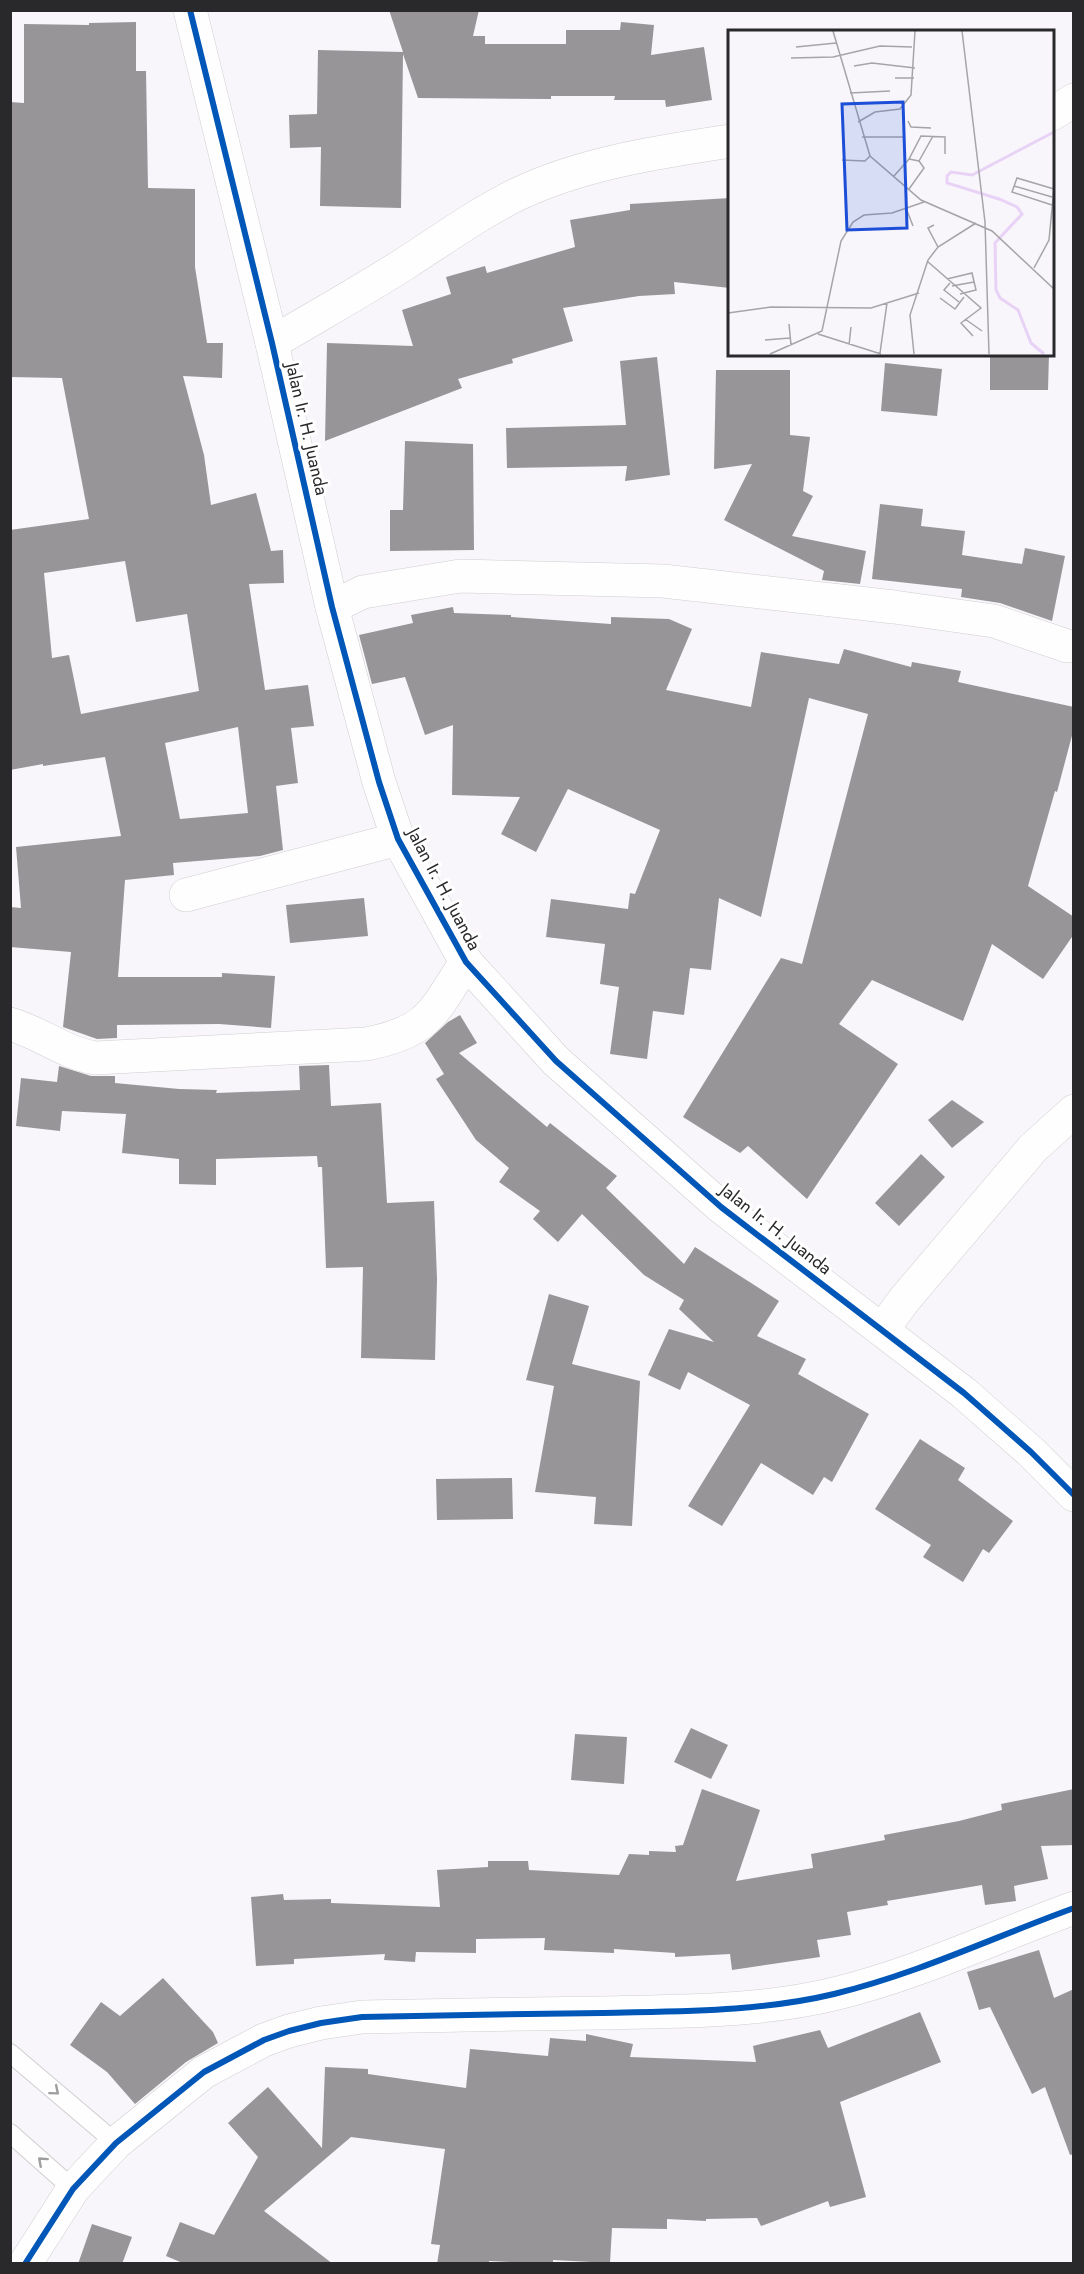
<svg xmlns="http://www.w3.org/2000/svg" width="1084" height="2274" viewBox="0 0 1084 2274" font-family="Jost,sans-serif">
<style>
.building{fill:#979598;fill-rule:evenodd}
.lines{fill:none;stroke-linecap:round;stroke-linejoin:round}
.service-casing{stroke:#cfced0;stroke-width:20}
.minor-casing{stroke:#cfced0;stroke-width:34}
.tertiary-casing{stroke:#cfced0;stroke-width:34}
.service{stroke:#fefefe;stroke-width:18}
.minor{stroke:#fefefe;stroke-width:33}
.tertiary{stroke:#fefefe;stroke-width:33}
.cycleway-casing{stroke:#fff;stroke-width:10}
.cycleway{stroke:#0057b8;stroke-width:6}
.oneway{stroke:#9e9e9f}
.labels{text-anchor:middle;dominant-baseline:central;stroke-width:6;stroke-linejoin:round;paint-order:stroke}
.street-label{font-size:18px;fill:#29282a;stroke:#fff}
.inset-river{fill:none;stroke:#e8d2f6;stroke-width:3}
.inset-road{fill:none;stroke:#a5a4a7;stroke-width:1.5}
.view{fill:#1d4ed8;fill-opacity:0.15;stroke:#1d4ed8;stroke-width:3}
.inset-edge{fill:none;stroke:#29282a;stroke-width:3}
</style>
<rect width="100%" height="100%" fill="#f8f6fa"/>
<g class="building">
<path d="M389 10H479L473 36H485V44H566V30H620L621 22 654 25 651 55 704 47 712 100 666 107 665 100H614L615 96H551V99L418 98 403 54 401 208 320 206 321 147 290 148 289 115 317 114 318 50 403 52Z"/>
<path d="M136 22V71H146L148 188 195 189V267L207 343H223L222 378 183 376 204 455 211 505 256 493 271 551 283 550 284 583 249 584 265 690 308 685 314 726 291 728 298 783 276 786 283 850 260 856 173 863 174 875 125 880 118 977H222V973L275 976 271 1028 219 1024 117 1025V1038L97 1039 63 1027 71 952 10 947V907L21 908 16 847 121 836 105 757 43 766V764L10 770V530L89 519 62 378 10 377V102L24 103V24L89 25V23ZM125 561 136 622 187 614 199 691 81 714 69 655 52 658 44 573ZM238 727 248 813 180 819 165 743Z"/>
<path d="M730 198V288L674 282 675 294 639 296 563 308 573 341 512 359 513 363 458 379 462 388 325 441 327 343 413 346 402 310 451 294 446 277 485 266 487 273 575 247 570 220 630 210V204Z"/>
<path d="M990 354H1049L1048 390H990Z"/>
<path d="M657 357 670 475 625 481 627 466 507 468 506 428 626 425 620 361Z"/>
<path d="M885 363 942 369 937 416 881 411Z"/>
<path d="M716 370H790V435L810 437 803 491 813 496 792 536 866 551 860 584 822 580 824 571 724 520 752 464 714 469Z"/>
<path d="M405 441 473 444 474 550 390 551V510H403Z"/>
<path d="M880 504 923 509 921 526 965 531 962 555 1022 564 1025 548 1065 556 1052 621 1000 603 961 597 962 589 872 579Z"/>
<path d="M453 607 454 613 511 615V617L611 624V617L669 619 692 629 666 690 751 707 761 652 839 664 844 649 911 667 912 662 961 671 958 682 1074 707V728L1057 792 1055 791 1028 886 1074 917V934L1043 979 992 944 963 1021 872 980 839 1024 898 1064 807 1199 748 1146 740 1153 683 1117 781 958 802 964 868 714 809 698 761 917 719 898 711 970 690 968 684 1015 653 1011 647 1059 610 1054 619 987 600 984 605 944 546 937 551 899 628 909 630 893 635 894 660 830 568 789 536 852 501 834 520 797 452 795 453 725 425 735 405 677 372 684 359 635 413 623 411 615Z"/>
<path d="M364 898 368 936 290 943 286 905Z"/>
<path d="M460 1015 477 1043 459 1053 547 1127 550 1123 617 1176 606 1188 684 1264 695 1247 779 1301 757 1336 806 1359 798 1374 869 1414 832 1482 824 1477 813 1495 761 1463 722 1526 688 1506 750 1405 688 1372 680 1390 648 1375 669 1329 714 1342 679 1309 684 1300 644 1275 582 1214 558 1242 533 1219 540 1211 499 1182 509 1168 476 1140 436 1079 444 1074 425 1043 448 1022Z"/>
<path d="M329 1065 331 1106 381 1103 387 1203 434 1201 437 1279 435 1360 361 1358 363 1267 326 1268 322 1167H318L317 1156 216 1159V1185L179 1184V1159L122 1153 126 1114 62 1111 60 1131 16 1126 21 1078 57 1082 59 1066 91 1076H115V1083L179 1089 217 1090 216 1093 300 1090 299 1066Z"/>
<path d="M952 1100 984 1122 952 1148 928 1120Z"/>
<path d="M921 1154 945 1177 899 1226 875 1203Z"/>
<path d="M549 1294 589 1306 572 1364 640 1381 632 1526 594 1524 596 1497 535 1492 554 1386 526 1380Z"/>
<path d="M920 1439 965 1468 958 1480 1013 1521 989 1553 983 1549 963 1582 923 1557 931 1545 875 1509Z"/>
<path d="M512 1478 513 1519 437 1520 436 1479Z"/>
<path d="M691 1728 728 1745 711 1779 674 1762Z"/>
<path d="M575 1734 627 1737 624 1784 571 1780Z"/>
<path d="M702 1789 760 1810 736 1881 813 1868 811 1854 885 1840 884 1835 959 1821 1002 1810 1001 1804 1074 1789V1845L1041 1846 1048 1879 1014 1886 1016 1901 985 1905 982 1885 887 1901 888 1905 847 1912 851 1935 817 1940 820 1957 732 1970 730 1954 675 1957V1953L614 1949V1953L544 1950 545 1938 476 1939V1953L416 1952 415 1962 384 1960 385 1954 294 1959V1964L256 1966 251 1897 283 1894 284 1900 331 1899V1903L440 1907 437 1870 488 1867V1861H528L529 1870 619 1875 629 1854 649 1855V1851L676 1852 675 1846 683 1845Z"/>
<path d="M1039 1950 1054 1998 1074 1989V2154L1070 2155 1045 2087 1032 2094 990 2007 979 2010 967 1972Z"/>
<path d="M163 1978 213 2032 218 2043 186 2062 135 2104 107 2072 70 2045 101 2002 120 2016Z"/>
<path d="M920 2012 941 2062 840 2102 866 2197 830 2207 828 2201 761 2226 757 2218 706 2219V2221L667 2219V2229L612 2228 610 2263 553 2260V2264L489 2261V2264H437L440 2245 431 2244 445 2149 351 2137 264 2211 333 2264H185L166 2256 180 2222 214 2235 258 2157 228 2123 268 2087 322 2148 325 2067 368 2069V2074L466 2088 470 2049 548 2056 550 2038 586 2041V2034L633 2044 630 2057 756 2062 753 2046 820 2030 828 2048Z"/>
<path d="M92 2224 132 2237 122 2264H78Z"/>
</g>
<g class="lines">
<defs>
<g id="service">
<path d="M10 2053 116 2143"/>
<path d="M10 2133 73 2189"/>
</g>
<g id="minor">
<path d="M1052 114 1074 100"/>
<path d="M272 343C317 316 362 291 406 263 443 239 479 213 518 194 583 163 659 152 730 141"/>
<path d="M332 607 363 592 460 576 663 581 894 607 994 621 1067 646"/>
<path d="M186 895 398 839"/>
<path d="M10 1024C41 1033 64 1053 95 1058L366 1044C429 1032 433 1013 466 962"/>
<path d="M883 1329 904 1300 1033 1148 1074 1111"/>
</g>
<g id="tertiary">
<path d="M190 10 272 343 332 607 379 782 398 839 466 962 556 1061 721 1207 964 1393 1031 1452 1074 1495"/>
<path d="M25 2264 73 2189 116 2143 204 2072 264 2040 289 2031 321 2023 362 2017C442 2015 523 2014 603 2013 679 2011 759 2012 834 1994 917 1974 994 1937 1074 1908"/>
</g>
</defs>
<use href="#service" class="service-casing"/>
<use href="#minor" class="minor-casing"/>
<use href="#tertiary" class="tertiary-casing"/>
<use href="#service" class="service"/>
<use href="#minor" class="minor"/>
<use href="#tertiary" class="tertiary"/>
<defs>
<g id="cycleway">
<path d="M190 10 272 343 332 607 379 782 398 839 466 962 556 1061 721 1207 964 1393 1031 1452 1074 1495"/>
<path d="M25 2264 73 2189 116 2143 204 2072 264 2040 289 2031 321 2023 362 2017C442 2015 523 2014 603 2013 679 2011 759 2012 834 1994 917 1974 994 1937 1074 1908"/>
</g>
</defs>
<use href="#cycleway" class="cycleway-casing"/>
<use href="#cycleway" class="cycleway"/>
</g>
<defs><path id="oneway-chevron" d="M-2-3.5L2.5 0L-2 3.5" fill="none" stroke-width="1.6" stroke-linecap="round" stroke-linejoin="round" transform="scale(1.5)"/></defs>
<g class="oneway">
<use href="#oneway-chevron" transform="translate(55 2091) rotate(40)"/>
<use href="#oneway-chevron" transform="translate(42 2161) rotate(-138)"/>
</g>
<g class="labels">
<g class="street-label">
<text transform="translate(307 429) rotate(77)">Jalan Ir. H. Juanda</text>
<text transform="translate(444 889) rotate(62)">Jalan Ir. H. Juanda</text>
<text transform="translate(776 1229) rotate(38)">Jalan Ir. H. Juanda</text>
</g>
</g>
<g transform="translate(728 30)">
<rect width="326" height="326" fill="#f8f6fa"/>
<path class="inset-river" d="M316 324 303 313 290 280 272 268 268 260 267 213 294 184 289 177 271 169 219 153V146L223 142 244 145 326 102"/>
<path class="inset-road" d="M105 1 142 126 193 170 264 201 326 259M234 1 257 192 261 324M68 17 108 13M63 28 105 27 152 16 184 17M126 36 144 33 187 38M167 48H186M122 63 162 61M180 91 183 97 203 98M130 92 147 82 172 79 183 65 187 1M134 107H175M114 130 137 131 142 126M191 131 205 106M166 146 181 129 193 106 217 107V124M286 156 324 167M181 159 196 138 191 131 181 129M324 175 284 162 289 148 326 159M178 178 185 196M206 195 200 198 210 217M199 231 253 278 233 293 245 306M306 238 321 210 326 158M219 249 244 243 248 260 232 264M222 253 216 260 231 272M224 256 246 252M212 268 227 279 236 267M0 283 43 277 143 278 191 263M237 289 254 301M61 294 63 315M90 304 153 324M37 310 62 308M121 315 123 297M152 323 159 273M42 324 94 301 113 211 125 192 136 185 164 183 196 172M186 324 182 285 200 230 210 217 248 193"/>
<path class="view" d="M175 72 179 198 119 200 114 74Z"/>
<rect width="326" height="326" class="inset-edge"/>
</g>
<rect width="1084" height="2274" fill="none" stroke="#29282a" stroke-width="24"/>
</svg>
